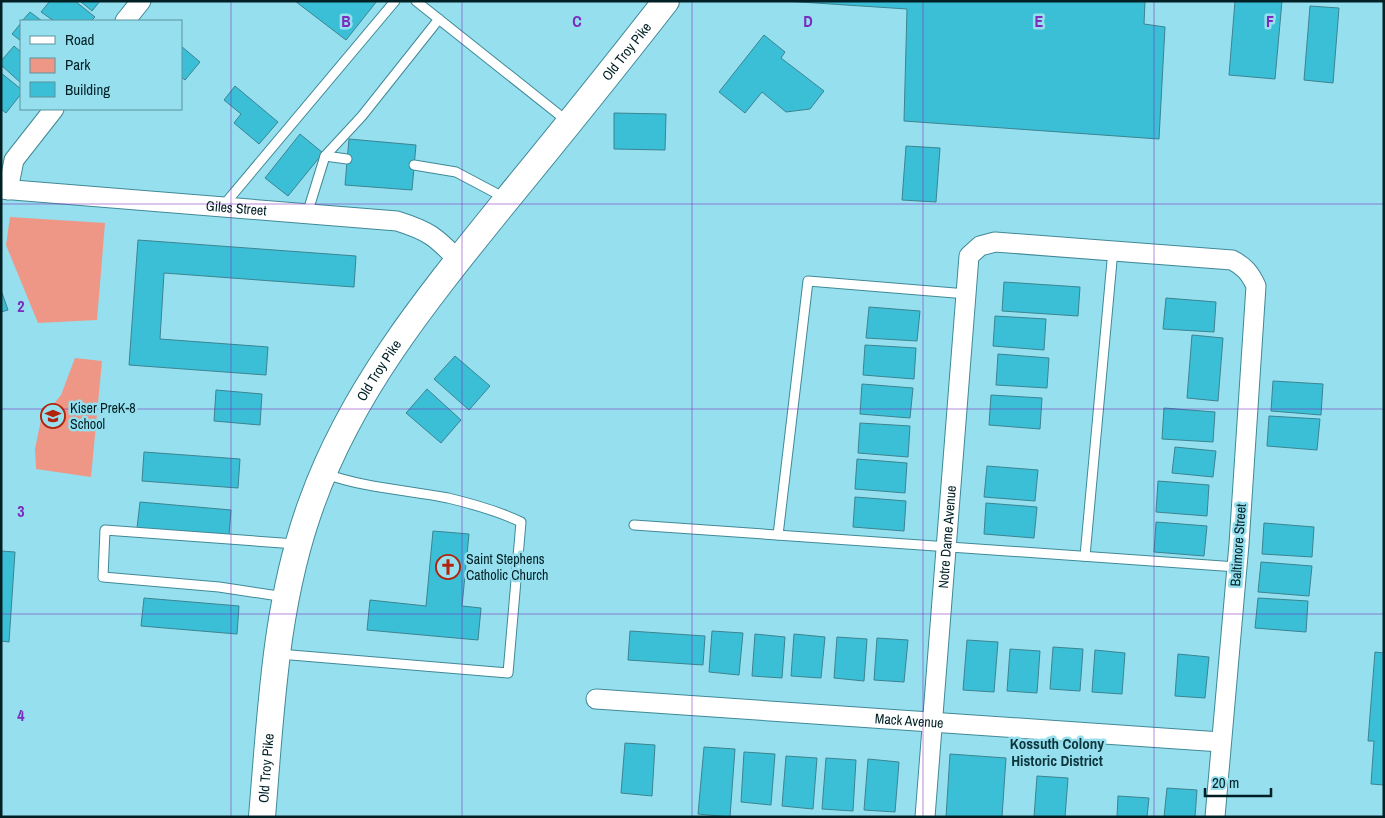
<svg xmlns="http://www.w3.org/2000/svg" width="1385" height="818" viewBox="0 0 1385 818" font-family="'Archivo Narrow',sans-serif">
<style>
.green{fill:#ee9786}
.building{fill:#3bbfd6;stroke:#3b8492}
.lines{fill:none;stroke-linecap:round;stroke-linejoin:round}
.lane-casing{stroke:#408997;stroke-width:11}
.street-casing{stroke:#408997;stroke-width:21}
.secondary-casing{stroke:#408997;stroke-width:28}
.lane{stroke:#fff;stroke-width:9}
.street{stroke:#fff;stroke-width:19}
.secondary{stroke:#fff;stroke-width:26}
.grid{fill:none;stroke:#7b2cbf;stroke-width:1;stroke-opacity:0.55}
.labels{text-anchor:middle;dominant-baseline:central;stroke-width:5;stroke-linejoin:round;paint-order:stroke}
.street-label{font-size:14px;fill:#012026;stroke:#96dfee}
.poi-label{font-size:14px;fill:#012026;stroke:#96dfee;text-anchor:start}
.neighbourhood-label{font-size:15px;font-weight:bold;fill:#0c343b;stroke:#96dfee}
.grid-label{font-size:16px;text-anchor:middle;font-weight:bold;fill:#7b2cbf;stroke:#96dfee;stroke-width:5;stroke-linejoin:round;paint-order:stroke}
</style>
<rect width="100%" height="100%" fill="#96dfee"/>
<g class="green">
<path d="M10 217 105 223 97 320 38 323 6 245Z"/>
<path d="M75 358 102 361 91 477 36 469 35 449 41 420 61 395Z"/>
</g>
<g class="building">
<path d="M50 1H75L95 17 91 21H54L41 12Z"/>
<path d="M80 1H100L92 11Z"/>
<path d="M295 1H377L346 40Z"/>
<path d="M785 1H1145L1144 24 1165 27 1159 139 904 121 907 9Z"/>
<path d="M1235 1H1282L1275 79 1229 75Z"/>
<path d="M1310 6 1339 8 1333 83 1304 80Z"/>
<path d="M30 12 42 21H22Z"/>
<path d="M21 23V41L12 34Z"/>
<path d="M764 35 785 52 781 58 824 91 810 109 786 112 762 92 745 113 719 92Z"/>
<path d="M14 46 21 52V83L1 65V61Z"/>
<path d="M181 46 200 62 185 80 181 77Z"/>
<path d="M1 73 21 89V94L6 113 1 109Z"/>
<path d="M235 86 278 122 259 144 234 123 241 114 224 100Z"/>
<path d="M614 113 666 114 665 150 614 149Z"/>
<path d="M300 134 323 153 288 196 265 178Z"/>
<path d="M349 139 416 145 412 190 345 185Z"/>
<path d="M906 146 940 148 936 202 902 200Z"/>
<path d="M138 240 356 256 354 287 164 273 160 339 268 347 266 375 129 365Z"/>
<path d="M1004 282 1080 287 1078 316 1002 311Z"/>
<path d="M1 290 8 310 1 312Z"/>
<path d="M1166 298 1216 302 1214 332 1163 329Z"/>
<path d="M869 307 920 311 917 341 866 338Z"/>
<path d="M995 316 1046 319 1044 350 993 346Z"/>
<path d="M1192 335 1223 338 1218 401 1187 398Z"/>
<path d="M865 345 916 348 914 379 863 375Z"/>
<path d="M998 354 1049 358 1047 388 996 385Z"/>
<path d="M455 356 490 386 469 410 434 379Z"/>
<path d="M1273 381 1323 384 1321 415 1271 411Z"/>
<path d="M862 384 913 388 910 418 860 414Z"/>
<path d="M427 389 461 420 441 443 406 413Z"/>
<path d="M216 390 262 394 260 425 214 421Z"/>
<path d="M991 395 1042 398 1040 429 989 425Z"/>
<path d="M1164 408 1215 412 1213 442 1162 439Z"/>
<path d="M1269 416 1320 419 1317 450 1267 446Z"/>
<path d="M860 423 910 426 908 457 858 453Z"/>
<path d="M1175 447 1216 451 1213 477 1172 473Z"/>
<path d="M144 452 240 459 238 488 142 481Z"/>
<path d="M857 459 907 463 905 493 855 489Z"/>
<path d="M987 466 1038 470 1035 501 984 497Z"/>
<path d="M1158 481 1209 485 1207 516 1156 512Z"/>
<path d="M855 497 906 501 904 531 853 527Z"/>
<path d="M140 502 231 510 229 535 137 528Z"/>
<path d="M986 503 1037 507 1034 538 984 534Z"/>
<path d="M1156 522 1207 526 1204 556 1154 552Z"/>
<path d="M1264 523 1314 527 1312 557 1262 554Z"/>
<path d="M433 531 469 534 462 606 481 608 478 640 367 630 370 600 426 606Z"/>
<path d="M1 551 15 552 9 642 1 641Z"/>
<path d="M1261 562 1312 566 1309 596 1258 592Z"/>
<path d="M144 598 239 606 237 634 141 626Z"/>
<path d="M1258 598 1308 601 1306 632 1255 628Z"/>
<path d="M630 631 705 636 703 665 628 660Z"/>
<path d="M712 631 743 633 739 675 709 672Z"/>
<path d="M755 634 785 637 782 678 752 676Z"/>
<path d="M794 634 825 637 821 678 791 676Z"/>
<path d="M837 637 867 639 864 681 834 678Z"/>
<path d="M877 638 908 640 904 682 874 680Z"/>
<path d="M967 640 998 642 994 692 963 690Z"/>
<path d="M1053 647 1083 649 1080 691 1050 689Z"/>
<path d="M1010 649 1040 651 1037 693 1007 691Z"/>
<path d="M1095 650 1125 653 1122 694 1092 692Z"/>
<path d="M1375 652 1384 653V785L1371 784 1374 741H1368Z"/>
<path d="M1178 654 1209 657 1205 698 1175 696Z"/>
<path d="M625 743 655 745 652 796 621 793Z"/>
<path d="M704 747 735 749 730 817 698 814Z"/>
<path d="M744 752 775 754 771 805 741 802Z"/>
<path d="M950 754 1006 758 1002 817H946Z"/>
<path d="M786 756 817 758 813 809 782 806Z"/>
<path d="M826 758 856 760 853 811 822 809Z"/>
<path d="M868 759 899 762 895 812 864 810Z"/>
<path d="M1037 776 1068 778 1065 817H1034Z"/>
<path d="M1167 788 1197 790 1195 817H1164Z"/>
<path d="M1118 796 1149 798 1147 817H1117Z"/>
</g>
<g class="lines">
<defs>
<g id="lane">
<path d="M416 1 567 121"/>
<path d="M325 156 347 159"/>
<path d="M414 165 456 172 505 198"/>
<path d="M223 206 395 1"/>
<path d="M307 214 325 156 362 116 439 19"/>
<path d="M634 525 1237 567"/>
<path d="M778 535 808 281 967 294"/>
<path d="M1085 556 1113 250"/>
<path d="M285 597 219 587 103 577 105 530 296 544"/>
<path d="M279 654 508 673 521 522C498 511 473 504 448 498 407 490 365 488 326 474"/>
</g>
<g id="street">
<path d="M125 21 141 1"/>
<path id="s1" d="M1 189 397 221C429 231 436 237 458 260"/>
<path d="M8 190 14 160 54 109"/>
<path id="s2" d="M596 699 1221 742"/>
<path id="s3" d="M925 817 969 256 980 246 995 242 1232 260C1244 266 1250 273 1256 286L1239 544 1215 817"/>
</g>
<g id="secondary">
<path id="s4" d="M262 817C271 711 275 602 312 502 353 388 429 296 504 203 559 136 613 69 666 1"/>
</g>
</defs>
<use href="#lane" class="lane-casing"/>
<use href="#street" class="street-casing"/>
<use href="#secondary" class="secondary-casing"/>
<use href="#lane" class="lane"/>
<use href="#street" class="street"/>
<use href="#secondary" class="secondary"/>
</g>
<path class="grid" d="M231 1V817M462 1V817M692 1V817M923 1V817M1154 1V817M1 204H1384M1 409H1384M1 614H1384"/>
<defs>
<symbol id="school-ring" viewBox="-11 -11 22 22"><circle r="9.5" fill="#96dfee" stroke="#b1240b" stroke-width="1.5"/><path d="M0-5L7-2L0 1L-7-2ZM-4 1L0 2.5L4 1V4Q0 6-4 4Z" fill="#b1240b"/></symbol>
<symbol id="church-ring" viewBox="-11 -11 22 22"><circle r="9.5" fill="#96dfee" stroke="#b1240b" stroke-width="1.5"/><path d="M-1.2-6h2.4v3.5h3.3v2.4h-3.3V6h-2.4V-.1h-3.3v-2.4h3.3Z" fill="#b1240b"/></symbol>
</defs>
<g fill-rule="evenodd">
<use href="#school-ring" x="39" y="402" width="28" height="28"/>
<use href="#church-ring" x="434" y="553" width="28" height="28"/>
</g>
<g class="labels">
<g class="street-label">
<text stroke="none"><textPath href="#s4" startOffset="872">Old Troy Pike</textPath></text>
<text stroke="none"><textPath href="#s1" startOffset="236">Giles Street</textPath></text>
<text stroke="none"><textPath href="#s4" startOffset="468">Old Troy Pike</textPath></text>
<text stroke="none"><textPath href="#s3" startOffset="281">Notre Dame Avenue</textPath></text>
<text transform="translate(1238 545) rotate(-86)">Baltimore Street</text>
<text stroke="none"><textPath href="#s2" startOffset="314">Mack Avenue</textPath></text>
<text stroke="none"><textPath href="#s4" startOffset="49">Old Troy Pike</textPath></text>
</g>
<g class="poi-label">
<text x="70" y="408">Kiser PreK-8<tspan x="70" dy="16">School</tspan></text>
<text x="466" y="559">Saint Stephens<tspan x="466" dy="16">Catholic Church</tspan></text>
</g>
<g class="neighbourhood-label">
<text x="1057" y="743">Kossuth Colony<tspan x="1057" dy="17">Historic District</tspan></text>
</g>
</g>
<g class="grid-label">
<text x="346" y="27">B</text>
<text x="577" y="27">C</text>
<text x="808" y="27">D</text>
<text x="1039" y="27">E</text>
<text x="1270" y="27">F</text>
<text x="21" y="312">2</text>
<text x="21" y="517">3</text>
<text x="21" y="721">4</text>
</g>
<rect width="1385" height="818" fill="none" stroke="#012026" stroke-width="5"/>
<rect x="20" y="20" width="162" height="90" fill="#96dfee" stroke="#5a939e"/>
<rect x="30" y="36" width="25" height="8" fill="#ffffff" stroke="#5a939e"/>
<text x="65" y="45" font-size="15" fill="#012026">Road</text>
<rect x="30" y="58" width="25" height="15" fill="#ee9786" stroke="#5a939e"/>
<text x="65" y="70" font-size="15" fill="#012026">Park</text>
<rect x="30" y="82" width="25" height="15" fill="#3bbfd6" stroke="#5a939e"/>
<text x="65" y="95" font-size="15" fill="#012026">Building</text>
<path d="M1205 788v8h66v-8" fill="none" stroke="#012026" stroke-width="2.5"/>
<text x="1212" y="788" font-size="15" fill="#012026" stroke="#96dfee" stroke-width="4" paint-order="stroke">20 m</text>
</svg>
